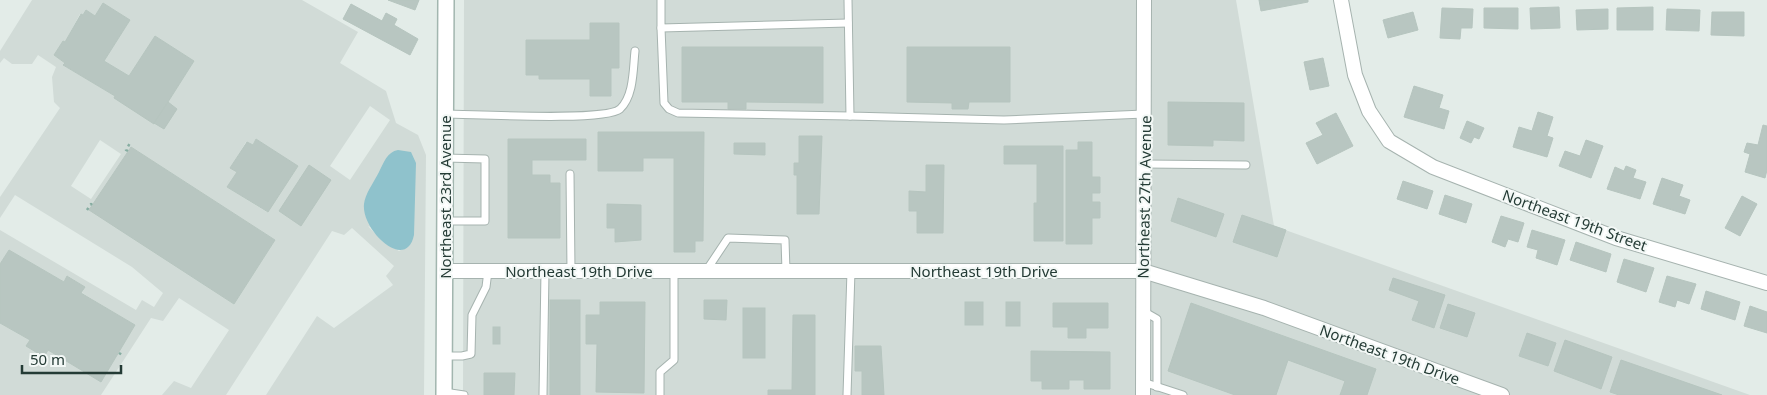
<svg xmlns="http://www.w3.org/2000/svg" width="1767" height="395" viewBox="0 0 1767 395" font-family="'Noto Sans',sans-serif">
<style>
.built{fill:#d1dbd7;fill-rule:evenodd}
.water{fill:#8fc2cc}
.building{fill:#b8c6c1;stroke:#b6c5bf}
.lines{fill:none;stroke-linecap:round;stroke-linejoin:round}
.service-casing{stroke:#a6b3af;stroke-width:9}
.minor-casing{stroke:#a6b3af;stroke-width:16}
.secondary-casing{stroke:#a2b6af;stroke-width:18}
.path{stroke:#86ada1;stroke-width:2.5;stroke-dasharray:2.5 4;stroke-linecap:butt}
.service{stroke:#fff;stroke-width:7}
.minor{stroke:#fff;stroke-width:14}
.secondary{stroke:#fff;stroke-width:15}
.labels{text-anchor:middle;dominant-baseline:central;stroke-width:4;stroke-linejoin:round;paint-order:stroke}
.street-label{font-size:15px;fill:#243b35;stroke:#f3f8f6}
</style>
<rect width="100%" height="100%" fill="#e3ece8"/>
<g class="built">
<path d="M32 0H302L358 32 340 63 386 91 396 123 418 135 426 155 424 395H266L317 316 334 328 393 285 386 276 394 266 352 228 344 235 332 231 226 395H162L174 381 191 388 229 330 179 298 163 321 151 318 101 395H0V323L30 340 26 346 44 356 48 350 101 382 135 325 82 293 85 287 68 276 64 282 9 250 0 264V230L136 310 142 300 154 307 163 293 132 267 15 195 0 218V197L60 108 54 102 52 77 56 67 38 55 32 64H12L4 58 0 63V51ZM103 3 130 20 104 61 129 76 155 36 194 61 154 124 115 96 64 66 65 63 54 55 63 41 65 42 80 14 83 15 86 10 95 16ZM370 106 390 120 350 180 330 166ZM256 139 298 166 267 212 227 187 237 172 231 167 246 142 253 145ZM100 140 121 154 91 199 71 186ZM131 147 275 240 234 304 90 209ZM368 226 409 246 399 251 382 241Z"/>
<path d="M464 0H1236L1274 226 1750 395H463Z"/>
</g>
<path class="water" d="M398 150 411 152 416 163 414 235C406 273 361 230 364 204 365 194 374 182 379 172 384 162 387 152 398 150Z"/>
<g class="building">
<path d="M388 0H419L415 10Z"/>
<path d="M1259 0H1308V2L1261 11Z"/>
<path d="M103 3 130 20 104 61 129 76 155 36 194 61 154 124 114 98 115 96 63 65 65 63 54 55 63 41 65 42 81 14 83 15 86 10 95 16Z"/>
<path d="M351 4 382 21 386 13 397 19 394 25 418 39 410 55 343 19Z"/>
<path d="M1559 7 1560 28 1531 29 1530 8Z"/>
<path d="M1653 7V30H1617V8Z"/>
<path d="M1442 8 1473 9 1472 28H1461L1460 39 1440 38Z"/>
<path d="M1484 8H1518V29L1484 28Z"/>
<path d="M1608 9V29L1577 30 1576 10Z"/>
<path d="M1667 9 1700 10 1699 31 1666 30Z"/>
<path d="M1413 12 1418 30 1388 38 1383 20Z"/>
<path d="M1712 12H1744V36L1711 35Z"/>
<path d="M590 23H619V68H611V96H590V79H539V75H526V40H590Z"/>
<path d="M682 47H823V103L746 102V109H728V102H682Z"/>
<path d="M907 47H1010V102H969L968 109H952V103L907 102Z"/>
<path d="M1323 58 1329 86 1310 90 1304 62Z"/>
<path d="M1414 86 1443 95 1439 108 1449 111 1444 129 1404 117Z"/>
<path d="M168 102 177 109 164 129 154 123Z"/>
<path d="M1168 102 1244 103V141L1213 140V146L1168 145Z"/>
<path d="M1538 112 1553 117 1547 136 1553 138 1547 157 1513 147 1519 127 1532 131Z"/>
<path d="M1336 113 1353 146 1317 164 1306 143 1323 135 1316 123Z"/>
<path d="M1467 121 1484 128 1479 139 1474 137 1471 143 1460 138Z"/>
<path d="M1763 125 1767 126V170L1765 178 1745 172 1750 154 1744 152 1747 143 1758 145Z"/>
<path d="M598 132H704L703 241H695V252H674V158H643V171H598Z"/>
<path d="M799 136H822L819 214H797V175H794V163H799Z"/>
<path d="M256 139 298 166 268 212 227 187 237 172 230 168 247 142 253 145Z"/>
<path d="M508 139H586V160H532V175H550V183H560V238H508Z"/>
<path d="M1586 140 1603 146 1591 178 1559 166 1565 151 1580 156Z"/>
<path d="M1078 142H1092V177H1100V193H1092V202H1100V218H1092V244H1066V150H1078Z"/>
<path d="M734 143H765V155L734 154Z"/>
<path d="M1004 146H1063V241H1034V203H1037V164H1004Z"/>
<path d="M131 147 275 240 234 304 89 210Z"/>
<path d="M309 165 331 180 301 226 279 211Z"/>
<path d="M926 165H944L943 233H917V211H909V191L926 192Z"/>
<path d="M1626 166 1636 170 1633 178 1646 182 1640 199 1607 189 1615 167 1624 171Z"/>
<path d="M1662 178 1683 185 1679 196 1690 200 1685 214 1653 204Z"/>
<path d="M1403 181 1433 191 1427 209 1397 199Z"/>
<path d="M1445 195 1472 204 1466 223 1439 214Z"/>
<path d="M1742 196 1757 204 1740 236 1725 228Z"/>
<path d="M1178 198 1224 214 1216 237 1171 221Z"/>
<path d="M607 204 641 205V240L615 242V228H607Z"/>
<path d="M1242 215 1286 230 1277 257 1233 242Z"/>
<path d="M1501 216 1524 223 1518 242 1508 239 1505 247 1492 242Z"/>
<path d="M1532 230 1565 240 1557 265 1536 258 1538 250 1527 247Z"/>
<path d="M1576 242 1611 254 1606 272 1570 260Z"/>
<path d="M9 250 64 282 67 276 85 287 81 293 135 325 101 382 48 350 44 357 26 346 30 340 0 323V264Z"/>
<path d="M1624 259 1654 268 1646 292 1617 282Z"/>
<path d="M1667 276 1696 284 1689 304 1677 300 1675 307 1659 302Z"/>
<path d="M1393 278 1445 295 1434 328 1412 320 1419 301 1389 290Z"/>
<path d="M1706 291 1740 302 1735 320 1701 309Z"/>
<rect x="550" y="300" width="30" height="95"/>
<path d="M704 300H727L726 320 704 319Z"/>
<path d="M600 302H645L644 393 596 392 597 344H586V315H600Z"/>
<rect x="965" y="302" width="18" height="23"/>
<rect x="1006" y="302" width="14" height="24"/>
<path d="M1053 303H1108V328H1086V338H1068V327H1053Z"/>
<path d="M1191 303 1376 369 1367 395H1340L1345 381 1288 360 1276 395H1235L1168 371Z"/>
<path d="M1448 304 1475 313 1467 337 1440 328Z"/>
<path d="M1750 306 1767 312V333L1744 326Z"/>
<rect x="743" y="308" width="22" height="50"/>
<path d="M793 315H815V395H768V390H792Z"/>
<rect x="493" y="327" width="7" height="17"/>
<path d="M1527 333 1556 343 1548 366 1519 356Z"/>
<path d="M1565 340 1612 357 1601 389 1554 371Z"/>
<path d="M855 346H881L884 395H862V371H855Z"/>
<path d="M1031 351 1110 352V389H1084V380H1069V389H1042V381H1031Z"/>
<path d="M1621 360 1722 395H1619L1610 392Z"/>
<path d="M484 373H515L514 395H484Z"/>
</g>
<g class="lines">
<defs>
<g id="service">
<path d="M661 0V28L848 23"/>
<path d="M848 0 850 116 1004 120 1144 114"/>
<path d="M661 28 664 103 669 109 678 113 850 116"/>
<path d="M445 114C472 114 605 122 620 109 634 96 633 69 635 51"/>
<path d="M445 158 485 159V221H445"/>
<path d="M1145 164 1246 165"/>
<path d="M570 174 571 271"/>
<path d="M706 271 728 238 785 240 786 271"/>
<path d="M1143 311 1157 319V387"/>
<path d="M444 356H462L471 354 472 315 486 287 488 271"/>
<path d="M1143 382 1183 395"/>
<path d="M444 392 464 395"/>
<path d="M543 395 545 271"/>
<path d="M660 395V372L674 360V272"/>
<path d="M847 395 851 271"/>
</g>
<g id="minor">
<path d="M1341 0 1355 75 1369 111 1389 141 1433 167 1616 238 1767 283"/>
<path d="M445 271H1143L1264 308 1502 395"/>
<path d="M1143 395 1144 0"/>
</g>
<path id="secondary" d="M444 395 446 0"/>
</defs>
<use href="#service" class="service-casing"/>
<use href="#minor" class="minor-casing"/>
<use href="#secondary" class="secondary-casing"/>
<g class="path">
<path d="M128 151 126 150 130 143"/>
<path d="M87 210 91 204 92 205"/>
<path d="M119 353 124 356"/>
</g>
<use href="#service" class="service"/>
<use href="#minor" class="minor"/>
<use href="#secondary" class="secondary"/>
</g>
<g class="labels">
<g class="street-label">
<text transform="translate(445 197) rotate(-90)">Northeast 23rd Avenue</text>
<text transform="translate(1144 197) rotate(-89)">Northeast 27th Avenue</text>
<text transform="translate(1575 220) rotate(20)">Northeast 19th Street</text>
<text x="579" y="271">Northeast 19th Drive</text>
<text x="984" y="271">Northeast 19th Drive</text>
<text transform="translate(1390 354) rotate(20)">Northeast 19th Drive</text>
</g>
</g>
<path d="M22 365v8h99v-8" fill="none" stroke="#243b35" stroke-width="2.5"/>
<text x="30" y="365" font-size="15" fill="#243b35" stroke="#f3f8f6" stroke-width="4" paint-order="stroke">50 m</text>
</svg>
